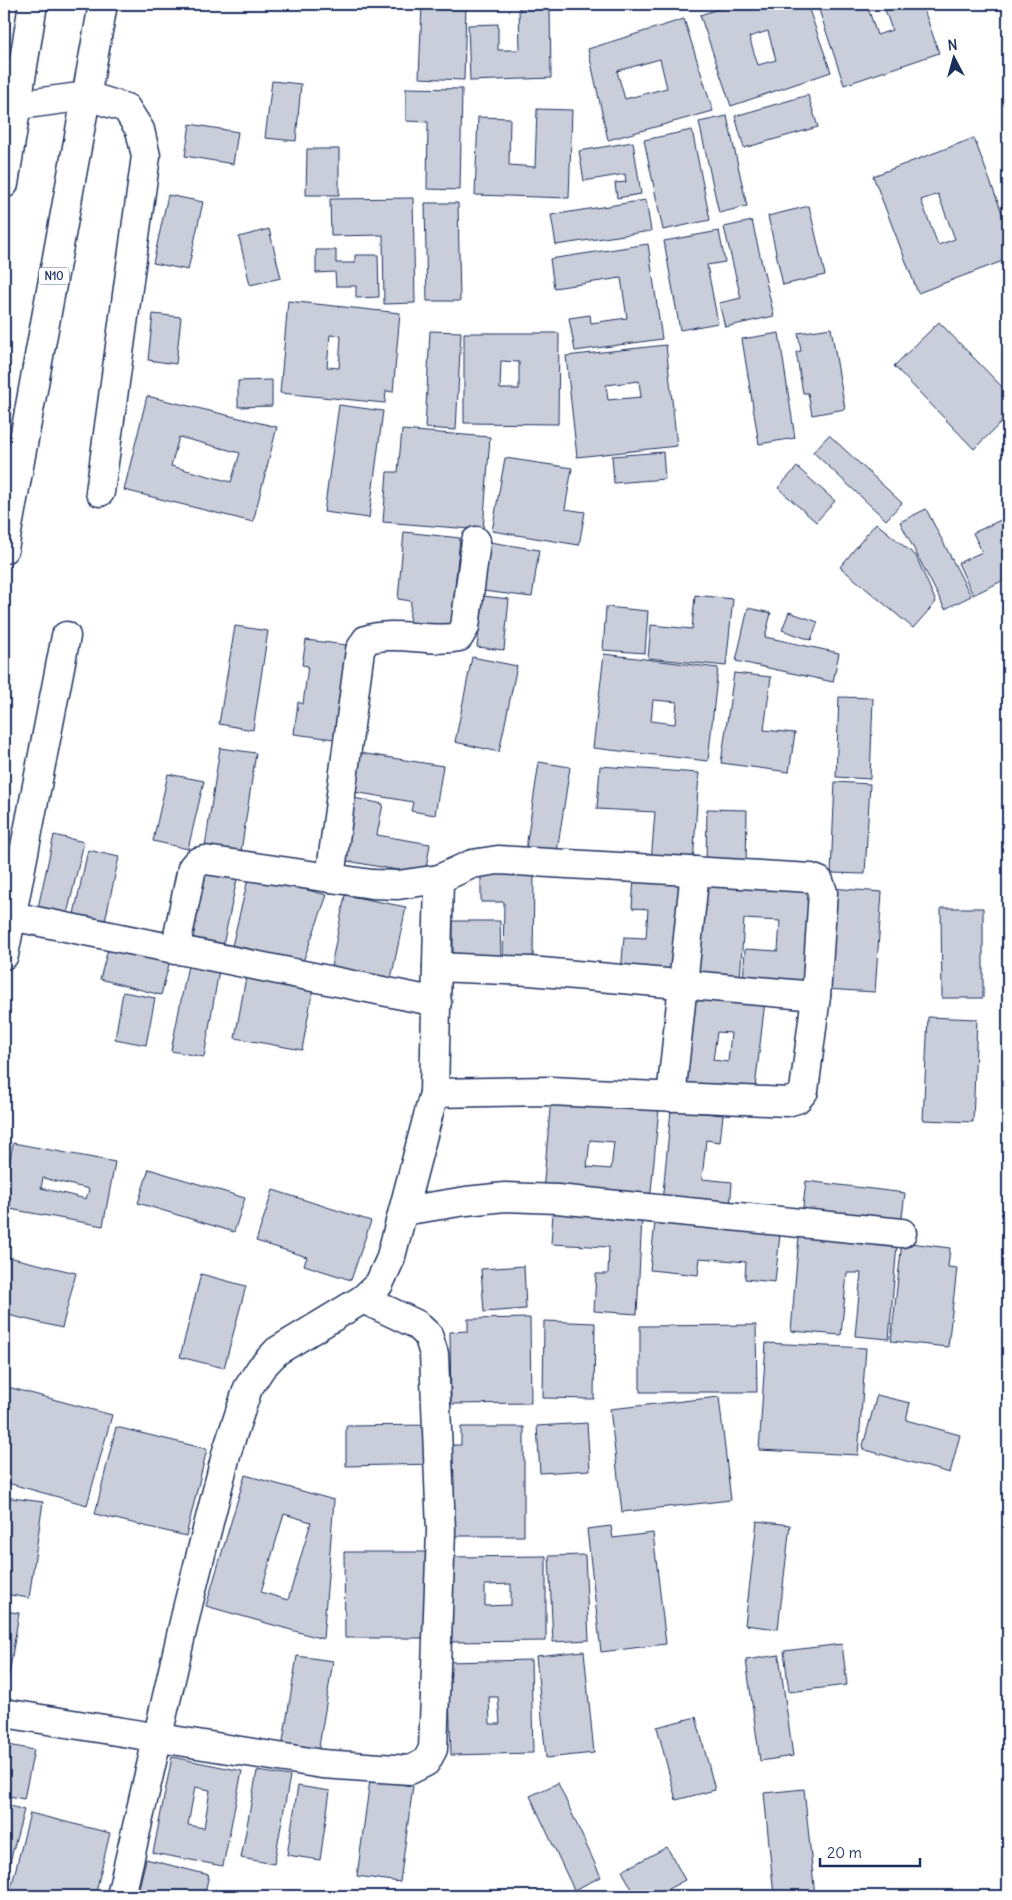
<svg xmlns="http://www.w3.org/2000/svg" width="1012" height="1900" viewBox="0 0 1012 1900" font-family="Delius,sans-serif">
<style>
.building{fill:#caceda;stroke:#1b2f5e;fill-rule:evenodd}
.lines{fill:none;stroke-linecap:round;stroke-linejoin:round}
.minor-casing{stroke:#1b2f5e;stroke-width:31}
.major-casing{stroke:#1b2f5e;stroke-width:31}
.minor{stroke:#fff;stroke-width:28}
.major{stroke:#fff;stroke-width:28}
.labels{text-anchor:middle;dominant-baseline:central;stroke-width:5;stroke-linejoin:round;paint-order:stroke}
.shield{fill:#fff;stroke:#5f6d8e;stroke-width:1}
.shield-label{font-size:11px;font-weight:bold;fill:#1b2f5e}
</style>
<rect width="100%" height="100%" fill="#fff"/>
<filter id="ink" filterUnits="userSpaceOnUse"><feTurbulence type="fractalNoise" baseFrequency=".02" numOctaves="2"/><feDisplacementMap in="SourceGraphic" scale="10" xChannelSelector="R" yChannelSelector="G"/><feConvolveMatrix kernelMatrix="1 2 1 2 8 2 1 2 1" color-interpolation-filters="sRGB"/></filter>
<g filter="url(#ink)">
<g class="building">
<path d="M422 4H466L464 80 419 78Z"/>
<path d="M733 4H807L831 72 731 106 700 15ZM768 31 776 60 758 65 749 37Z"/>
<path d="M817 4H881L868 8 877 35 892 30 883 4H922L939 53 844 85Z"/>
<path d="M550 7 551 78 470 81 468 25 498 24V50H520L519 8Z"/>
<path d="M684 19 713 111 608 140 588 49ZM660 59 667 88 625 99 617 71Z"/>
<path d="M272 81 301 84 296 141 265 138Z"/>
<path d="M406 88 462 89 460 190 427 189 428 122 406 121Z"/>
<path d="M808 95 818 127 744 148 735 116Z"/>
<path d="M537 109 572 110 569 198 475 195 478 117 510 118 509 165 535 167Z"/>
<path d="M727 116 747 206 719 213 699 122Z"/>
<path d="M190 124 238 132 233 164 185 156Z"/>
<path d="M692 130 710 220 663 230 644 140Z"/>
<path d="M974 138 1008 229V259L918 293 873 176ZM938 194 955 239 938 245 921 200Z"/>
<path d="M633 142 641 194 617 198 615 183 626 182 625 174 584 181 579 151Z"/>
<path d="M307 149H339V195H306Z"/>
<path d="M168 195 203 202 188 270 153 263Z"/>
<path d="M413 198 415 303 384 304 383 235 331 236 330 199Z"/>
<path d="M646 200 651 231 556 245 551 215Z"/>
<path d="M425 203H458L460 301H427Z"/>
<path d="M809 206 825 275 783 285 768 216Z"/>
<path d="M752 221 774 316 725 327 719 303 741 298 724 227Z"/>
<path d="M269 229 281 278 250 285 239 237Z"/>
<path d="M719 231 725 262 707 265 718 323 680 330 664 241Z"/>
<path d="M648 244 662 339 575 351 569 318 590 315 591 323 627 318 621 278 554 288 550 259Z"/>
<path d="M316 250H336V263H355V255H378L379 297 356 298V286H336L335 272 316 273Z"/>
<path d="M288 301 400 313 393 392 386 391 385 403 280 393ZM330 335 341 336 339 368 327 367Z"/>
<path d="M153 314 181 317 176 364 148 360Z"/>
<path d="M939 322 1008 393V416L974 449 894 366Z"/>
<path d="M831 328 845 409 812 415 808 393H803L796 352 801 351 798 333Z"/>
<path d="M430 331 461 332 456 430 425 428Z"/>
<path d="M464 333H559L558 424 464 423ZM501 361 519 362V389H500Z"/>
<path d="M779 333 795 438 759 444 742 339Z"/>
<path d="M666 345 677 446 577 457 566 356ZM639 381 641 397 608 400 606 385Z"/>
<path d="M272 380V406L238 407V381Z"/>
<path d="M147 396 277 427 253 522 124 490ZM179 437 240 453 231 482 171 466Z"/>
<path d="M339 405 383 411 369 518 324 512Z"/>
<path d="M402 430 490 437 483 530 383 522 387 472H398Z"/>
<path d="M829 435 902 503 886 520 813 452Z"/>
<path d="M663 452 665 479 614 483 612 456Z"/>
<path d="M505 458 572 468 565 509 585 512 579 545 492 531Z"/>
<path d="M797 467 835 501 816 522 778 488Z"/>
<path d="M926 509 971 596 945 609 900 522Z"/>
<path d="M1007 517 1008 578 973 595 958 563 982 552 973 533Z"/>
<path d="M876 523 916 556 936 602 913 628 840 567Z"/>
<path d="M404 532 460 538 451 627 409 623 411 601 398 599Z"/>
<path d="M490 542 539 550 532 597 483 591Z"/>
<path d="M695 595 733 599 726 666 648 658 651 625 692 629Z"/>
<path d="M483 596 509 599 504 650 477 647Z"/>
<path d="M606 607 648 611 645 653 603 650Z"/>
<path d="M748 608 771 613 765 637 839 653 833 682 736 661Z"/>
<path d="M789 612 818 622 811 640 782 630Z"/>
<path d="M235 626 268 631 253 730 219 724Z"/>
<path d="M306 640 355 646 342 740 294 734 298 702 303 704 308 666 302 665Z"/>
<path d="M604 654 718 668 708 761 593 748ZM653 700 677 702 675 724 651 721Z"/>
<path d="M472 657 517 666 499 752 455 742Z"/>
<path d="M734 673 771 677 764 730 795 733 789 772 721 763Z"/>
<path d="M839 697 873 698 870 779 836 777Z"/>
<path d="M220 748 256 753 240 858 204 853Z"/>
<path d="M360 753 443 766 435 815 411 811 413 802 354 792Z"/>
<path d="M539 762 570 767 557 852 526 848Z"/>
<path d="M600 766 699 773 693 864 651 862 655 812 597 809Z"/>
<path d="M168 774 204 781 188 849 153 841Z"/>
<path d="M835 782 870 784 865 874 831 873Z"/>
<path d="M354 798 383 804 377 835 430 844 425 875 342 860Z"/>
<path d="M707 809 747 810 746 866 706 865Z"/>
<path d="M54 835 84 842 66 919 37 912Z"/>
<path d="M88 850 119 857 105 921 74 914Z"/>
<path d="M202 867 238 874 221 955 185 948Z"/>
<path d="M481 870H534L533 964H503L504 902H481Z"/>
<path d="M249 875 327 895 301 967 231 950Z"/>
<path d="M634 877 687 881 682 976 621 973 624 937 646 938 648 909 632 908Z"/>
<path d="M698 883 817 890 811 987 743 983 745 949 778 951 780 921 744 919 740 980 692 977Z"/>
<path d="M831 888 882 892 875 992 824 989Z"/>
<path d="M345 895 406 907 389 989 329 977Z"/>
<path d="M941 908H983V998H942Z"/>
<path d="M453 921H500L501 958 453 959Z"/>
<path d="M109 945 170 960 161 995 100 979Z"/>
<path d="M188 965 219 970 204 1057 171 1051Z"/>
<path d="M246 977 313 989 302 1050 235 1038Z"/>
<path d="M123 992 155 998 146 1045 115 1039Z"/>
<path d="M688 992 765 1001 754 1097 677 1088ZM717 1032 731 1033 728 1062 713 1060Z"/>
<path d="M928 1017 977 1019 973 1122 923 1120Z"/>
<path d="M551 1098 659 1108 650 1202 543 1192ZM590 1140 614 1142 611 1169 587 1167Z"/>
<path d="M671 1110 723 1115 720 1142 706 1140 702 1179 732 1182 730 1209 662 1203Z"/>
<path d="M13 1143 115 1162 103 1226 4 1208V1195ZM43 1178 89 1189 86 1199 41 1188Z"/>
<path d="M149 1169 245 1198 234 1232 138 1203Z"/>
<path d="M806 1181 905 1193 901 1225 802 1215Z"/>
<path d="M273 1190 371 1221 351 1280 304 1265 307 1257 256 1241Z"/>
<path d="M553 1213 642 1218 637 1314 594 1311 596 1274H608L609 1247 551 1244Z"/>
<path d="M655 1221 780 1234 775 1282 745 1279 746 1262 700 1258 698 1275 650 1270Z"/>
<path d="M799 1236 897 1244 889 1339 855 1336 861 1273H847L841 1335 791 1331Z"/>
<path d="M902 1242 950 1248 948 1267 957 1268 948 1347 891 1341Z"/>
<path d="M4 1256 76 1273 62 1328 4 1314Z"/>
<path d="M524 1266 526 1309 484 1312 481 1269Z"/>
<path d="M201 1274 246 1286 224 1368 180 1357Z"/>
<path d="M530 1318 531 1403 451 1404 450 1332 468 1331V1319Z"/>
<path d="M544 1321 595 1323 594 1399 543 1398Z"/>
<path d="M756 1325 757 1392H640V1326Z"/>
<path d="M766 1343 866 1348 858 1455 759 1450Z"/>
<path d="M4 1386 112 1415 87 1505 4 1482Z"/>
<path d="M877 1395 910 1403 906 1420 960 1435 950 1473 862 1449Z"/>
<path d="M719 1397 731 1500 622 1512 610 1409Z"/>
<path d="M587 1423 590 1470 540 1473 537 1426Z"/>
<path d="M433 1425 434 1464 346 1466V1426Z"/>
<path d="M116 1427 207 1449 186 1536 95 1514Z"/>
<path d="M461 1427H524V1536H451L452 1445H461Z"/>
<path d="M245 1475 334 1500 323 1639 206 1606ZM284 1514 311 1522 288 1600 261 1592Z"/>
<path d="M4 1497 43 1502 29 1598 4 1594Z"/>
<path d="M757 1521 790 1525 778 1629 745 1625Z"/>
<path d="M611 1526 613 1538 653 1533 666 1644 601 1652 587 1529Z"/>
<path d="M344 1552H432L433 1638H345Z"/>
<path d="M585 1555 589 1640 553 1642 549 1556Z"/>
<path d="M546 1556V1641L448 1642V1557ZM511 1584V1605L485 1606V1585Z"/>
<path d="M4 1611 19 1613 4 1706Z"/>
<path d="M842 1644 847 1685 789 1692 784 1651Z"/>
<path d="M584 1651 594 1753 546 1758 536 1656Z"/>
<path d="M779 1655 793 1756 760 1761 746 1660Z"/>
<path d="M297 1656 333 1661 318 1753 282 1747Z"/>
<path d="M531 1660 533 1753 451 1755 448 1662ZM489 1697H498L500 1724H490Z"/>
<path d="M696 1717 715 1790 676 1800 657 1727Z"/>
<path d="M4 1744 34 1750 24 1799 4 1795Z"/>
<path d="M172 1757 242 1771 223 1866 153 1853ZM195 1787 210 1790 204 1828 188 1825Z"/>
<path d="M257 1771 290 1776 274 1864 241 1858Z"/>
<path d="M370 1780 413 1786 400 1882 357 1876Z"/>
<path d="M558 1783 601 1877 574 1890 530 1796Z"/>
<path d="M298 1786 330 1791 320 1860 287 1855Z"/>
<path d="M804 1789 815 1896H774L764 1793Z"/>
<path d="M4 1804 24 1810 4 1884Z"/>
<path d="M30 1813 110 1833 95 1896H9Z"/>
<path d="M667 1847 685 1880 655 1896H636L622 1871Z"/>
<path d="M146 1859 209 1875 204 1896H137Z"/>
</g>
<g class="lines">
<defs>
<g id="minor">
<path d="M4 107 87 96 126 108 140 130 146 156 100 492"/>
<path d="M330 878 360 650 366 640C395 630 429 643 459 637L465 627 476 541"/>
<path d="M11 916 437 1002"/>
<path d="M175 950 192 868 197 862 205 860 372 884 398 885 439 879 472 864 498 860 811 878 819 881 823 892 816 996 804 1091 797 1099 787 1102 550 1091 434 1093"/>
<path d="M4 955 66 636"/>
<path d="M437 967 530 971 816 996"/>
<path d="M671 1097 695 871"/>
<path d="M403 1211 466 1201 505 1197 557 1199 902 1233"/>
<path d="M4 1713 322 1764 410 1770 426 1762 433 1749 441 1531 434 1354 428 1335 416 1324 363 1299"/>
<path d="M121 1896 188 1605 227 1451 248 1388 261 1368 277 1351 363 1299 379 1284 390 1260 434 1093 439 879"/>
</g>
<g id="major">
<path d="M4 184 33 4"/>
<path d="M4 549 103 4"/>
</g>
</defs>
<use href="#minor" class="minor-casing"/>
<use href="#major" class="major-casing"/>
<use href="#minor" class="minor"/>
<use href="#major" class="major"/>
</g>
</g>
<g class="labels">
<rect class="shield" x="39" y="267.5" width="30" height="17" rx="4"/>
<g class="shield-label">
<text x="54" y="276">N10</text>
</g>
</g>
<rect width="1012" height="1900" fill="none" stroke="#fff" stroke-width="20"/>
<rect x="10" y="10" width="992" height="1880" fill="none" stroke="#1b2f5e" stroke-width="2" filter="url(#ink)"/>
<g transform="translate(954 58) rotate(354)" stroke="#ffffff" stroke-width="4" paint-order="stroke">
<path d="M0-4L9 19L0 12L-9 19Z" fill="#1b2f5e"/>
<text y="-8" font-size="14" font-weight="bold" text-anchor="middle" fill="#1b2f5e">N</text>
</g>
<path d="M820 1858v8h100v-8" fill="none" stroke="#1b2f5e" stroke-width="2.5"/>
<text x="827" y="1858" font-size="15" fill="#1b2f5e" stroke="#ffffff" stroke-width="4" paint-order="stroke">20 m</text>
</svg>
